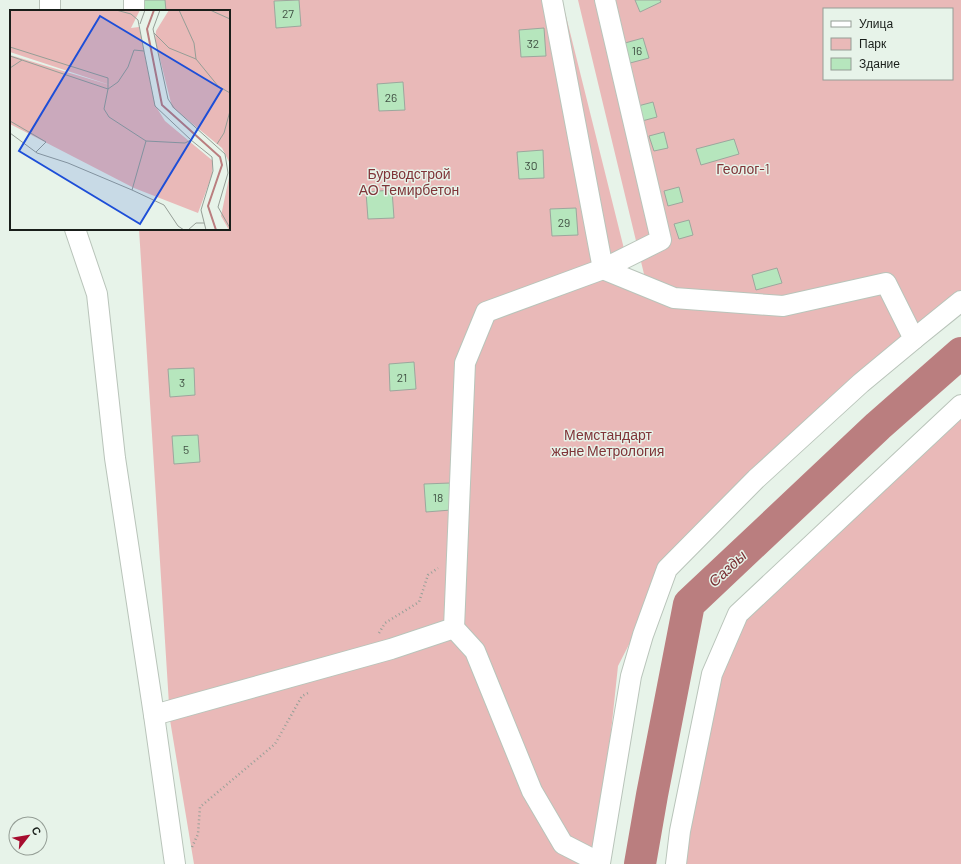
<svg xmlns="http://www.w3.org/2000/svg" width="961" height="864" viewBox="0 0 961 864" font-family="Barlow,sans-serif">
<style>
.green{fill:#e9b9b8;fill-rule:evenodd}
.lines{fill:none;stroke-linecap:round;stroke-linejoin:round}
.river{stroke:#ba7e7f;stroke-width:32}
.building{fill:#b6e6bd;stroke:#9ca79d}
.minor-casing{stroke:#b9c4ba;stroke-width:22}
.path{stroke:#97a098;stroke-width:2.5;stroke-dasharray:1 3;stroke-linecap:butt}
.minor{stroke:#fff;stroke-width:20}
.labels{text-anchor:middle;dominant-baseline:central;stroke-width:3;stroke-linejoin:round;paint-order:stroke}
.number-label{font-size:12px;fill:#405043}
.park-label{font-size:14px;fill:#7f3438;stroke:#e7f3e9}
.water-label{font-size:15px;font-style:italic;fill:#772d32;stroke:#e7f3e9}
.inset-river{fill:none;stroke:#ba7e7f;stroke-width:2}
.inset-road{fill:none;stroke:#959e96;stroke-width:1}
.view{fill:#1d4ed8;fill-opacity:0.15;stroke:#1d4ed8;stroke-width:2}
.inset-edge{fill:none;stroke:#191e1a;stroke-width:2}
</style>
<rect width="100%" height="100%" fill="#e7f3e9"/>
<g class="green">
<path d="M125 0H562L635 293 644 274 578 0H961V297L670 564 618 666 604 798 595 864H194L170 720 139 229H229V11H126ZM824 9H952V79H824Z"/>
<path d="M961 411V864H675L709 659 757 602Z"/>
</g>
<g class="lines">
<path class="river" d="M640 864 652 795 689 604 878 426 961 353"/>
</g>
<g class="building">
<path d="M140 0H165L166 11H140Z"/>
<path d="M299 0 301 26 276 28 274 1Z"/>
<path d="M635 0H660L661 2 640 12Z"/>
<path d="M544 28 546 56 521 57 519 30Z"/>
<path d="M643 38 649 58 630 63 625 43Z"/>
<path d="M403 82 405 110 379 111 377 84Z"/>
<path d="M653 102 657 117 642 121 638 106Z"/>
<path d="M664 132 668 148 654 151 649 136Z"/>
<path d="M734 139 739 154 701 165 696 149Z"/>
<path d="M543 150 544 178 519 179 517 152Z"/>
<path d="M679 187 683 202 668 206 664 191Z"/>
<path d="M392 190 394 218 368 219 366 192Z"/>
<path d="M576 208 578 235 552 236 550 209Z"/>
<path d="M689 220 693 235 679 239 674 224Z"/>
<path d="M777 268 782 283 756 290 752 275Z"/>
<path d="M414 362 416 389 390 391 389 364Z"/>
<path d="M194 368 195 395 170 397 168 369Z"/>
<path d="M198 435 200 462 174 464 172 436Z"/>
<path d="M450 483 451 510 426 512 424 484Z"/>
</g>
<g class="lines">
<defs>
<g id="minor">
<path d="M134 0V11"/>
<path d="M50 11V0"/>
<path d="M75 229 97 294 115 458 154 715 391 649 454 628 465 363 486 312 603 269 552 0"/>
<path d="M603 269 661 240 605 0"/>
<path d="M914 339 961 301"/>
<path d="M454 628 475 651 532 791 563 844 600 863V864"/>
<path d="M154 715 175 864"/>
<path d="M600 863 631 676 643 635 667 569 756 479 861 383 914 339 886 283 783 306 674 298 603 269"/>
<path d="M676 864 680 831 712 674 738 614 961 405"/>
</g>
</defs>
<use href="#minor" class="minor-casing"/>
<g class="path">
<path d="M379 633 385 623 419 602 428 575 438 568"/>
<path d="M192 847 198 834 200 807 275 744 302 696 308 693"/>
</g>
<use href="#minor" class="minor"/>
</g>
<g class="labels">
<g class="number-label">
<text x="288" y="13">27</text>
<text x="533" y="43">32</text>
<text x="637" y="50">16</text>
<text x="391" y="97">26</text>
<text x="531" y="165">30</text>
<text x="564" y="222">29</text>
<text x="402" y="377">21</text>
<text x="182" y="382">3</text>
<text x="186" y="449">5</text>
<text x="438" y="497">18</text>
</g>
<g class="park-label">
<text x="743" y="168">Геолог-1</text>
<text x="409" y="173">Бурводстрой<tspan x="409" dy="16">АО Темирбетон</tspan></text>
<text x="608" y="434">Мемстандарт<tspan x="608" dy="16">және Метрология</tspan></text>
</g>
<g class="water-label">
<text transform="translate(727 568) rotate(-43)">Сазды</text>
</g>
</g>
<g transform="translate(10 10)">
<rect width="220" height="220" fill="#e7f3e9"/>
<path d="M0 0H130L121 18 129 17 145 95 155 111 203 151 202 165 188 203 124 178 0 114V45L103 76 0 42ZM159 0H220V154L212 138 162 97 145 29 146 21ZM220 163V220H219L211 206Z" fill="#e9b9b8"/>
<path class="inset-river" d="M144 0 137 19 152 95 210 147 212 155 198 196 206 220"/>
<path class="inset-road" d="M106 0 121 4 128 10 134 41M150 0 143 19 158 89 164 98 215 144 218 163 208 197 220 218M169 0 184 33 186 49 208 76 220 83M200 0 220 9M130 14 135 0M144 23 159 38 186 49M0 37 98 68V79M0 46 98 79 94 99 99 107 136 131 122 180 58 153 27 143 0 123M0 58 12 50M98 79 108 72 118 57 124 40 134 41 145 96 181 130M0 111 36 132 26 142M136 131 175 133 181 130 202 147 203 161 191 200 196 220M207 134 214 123 220 101M122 180 154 195 168 216 174 220M178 220 186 213H194"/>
<path class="view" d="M90 6 212 79 130 214 9 141Z"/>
<rect width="220" height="220" class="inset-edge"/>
</g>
<rect x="823" y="8" width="130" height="72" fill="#e7f3e9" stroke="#959e96"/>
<rect x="831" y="21" width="20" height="6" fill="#ffffff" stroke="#959e96"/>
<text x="859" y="28" font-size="12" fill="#191e1a">Улица</text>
<rect x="831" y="38" width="20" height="12" fill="#e9b9b8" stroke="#959e96"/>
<text x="859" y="48" font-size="12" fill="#191e1a">Парк</text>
<rect x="831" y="58" width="20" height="12" fill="#b6e6bd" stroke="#959e96"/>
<text x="859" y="68" font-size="12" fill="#191e1a">Здание</text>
<g transform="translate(28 836) rotate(59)"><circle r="19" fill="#e7f3e9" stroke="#959e96"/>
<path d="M0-3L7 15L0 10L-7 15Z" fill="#a60c2e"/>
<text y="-6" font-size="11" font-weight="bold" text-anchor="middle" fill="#191e1a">С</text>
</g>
</svg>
